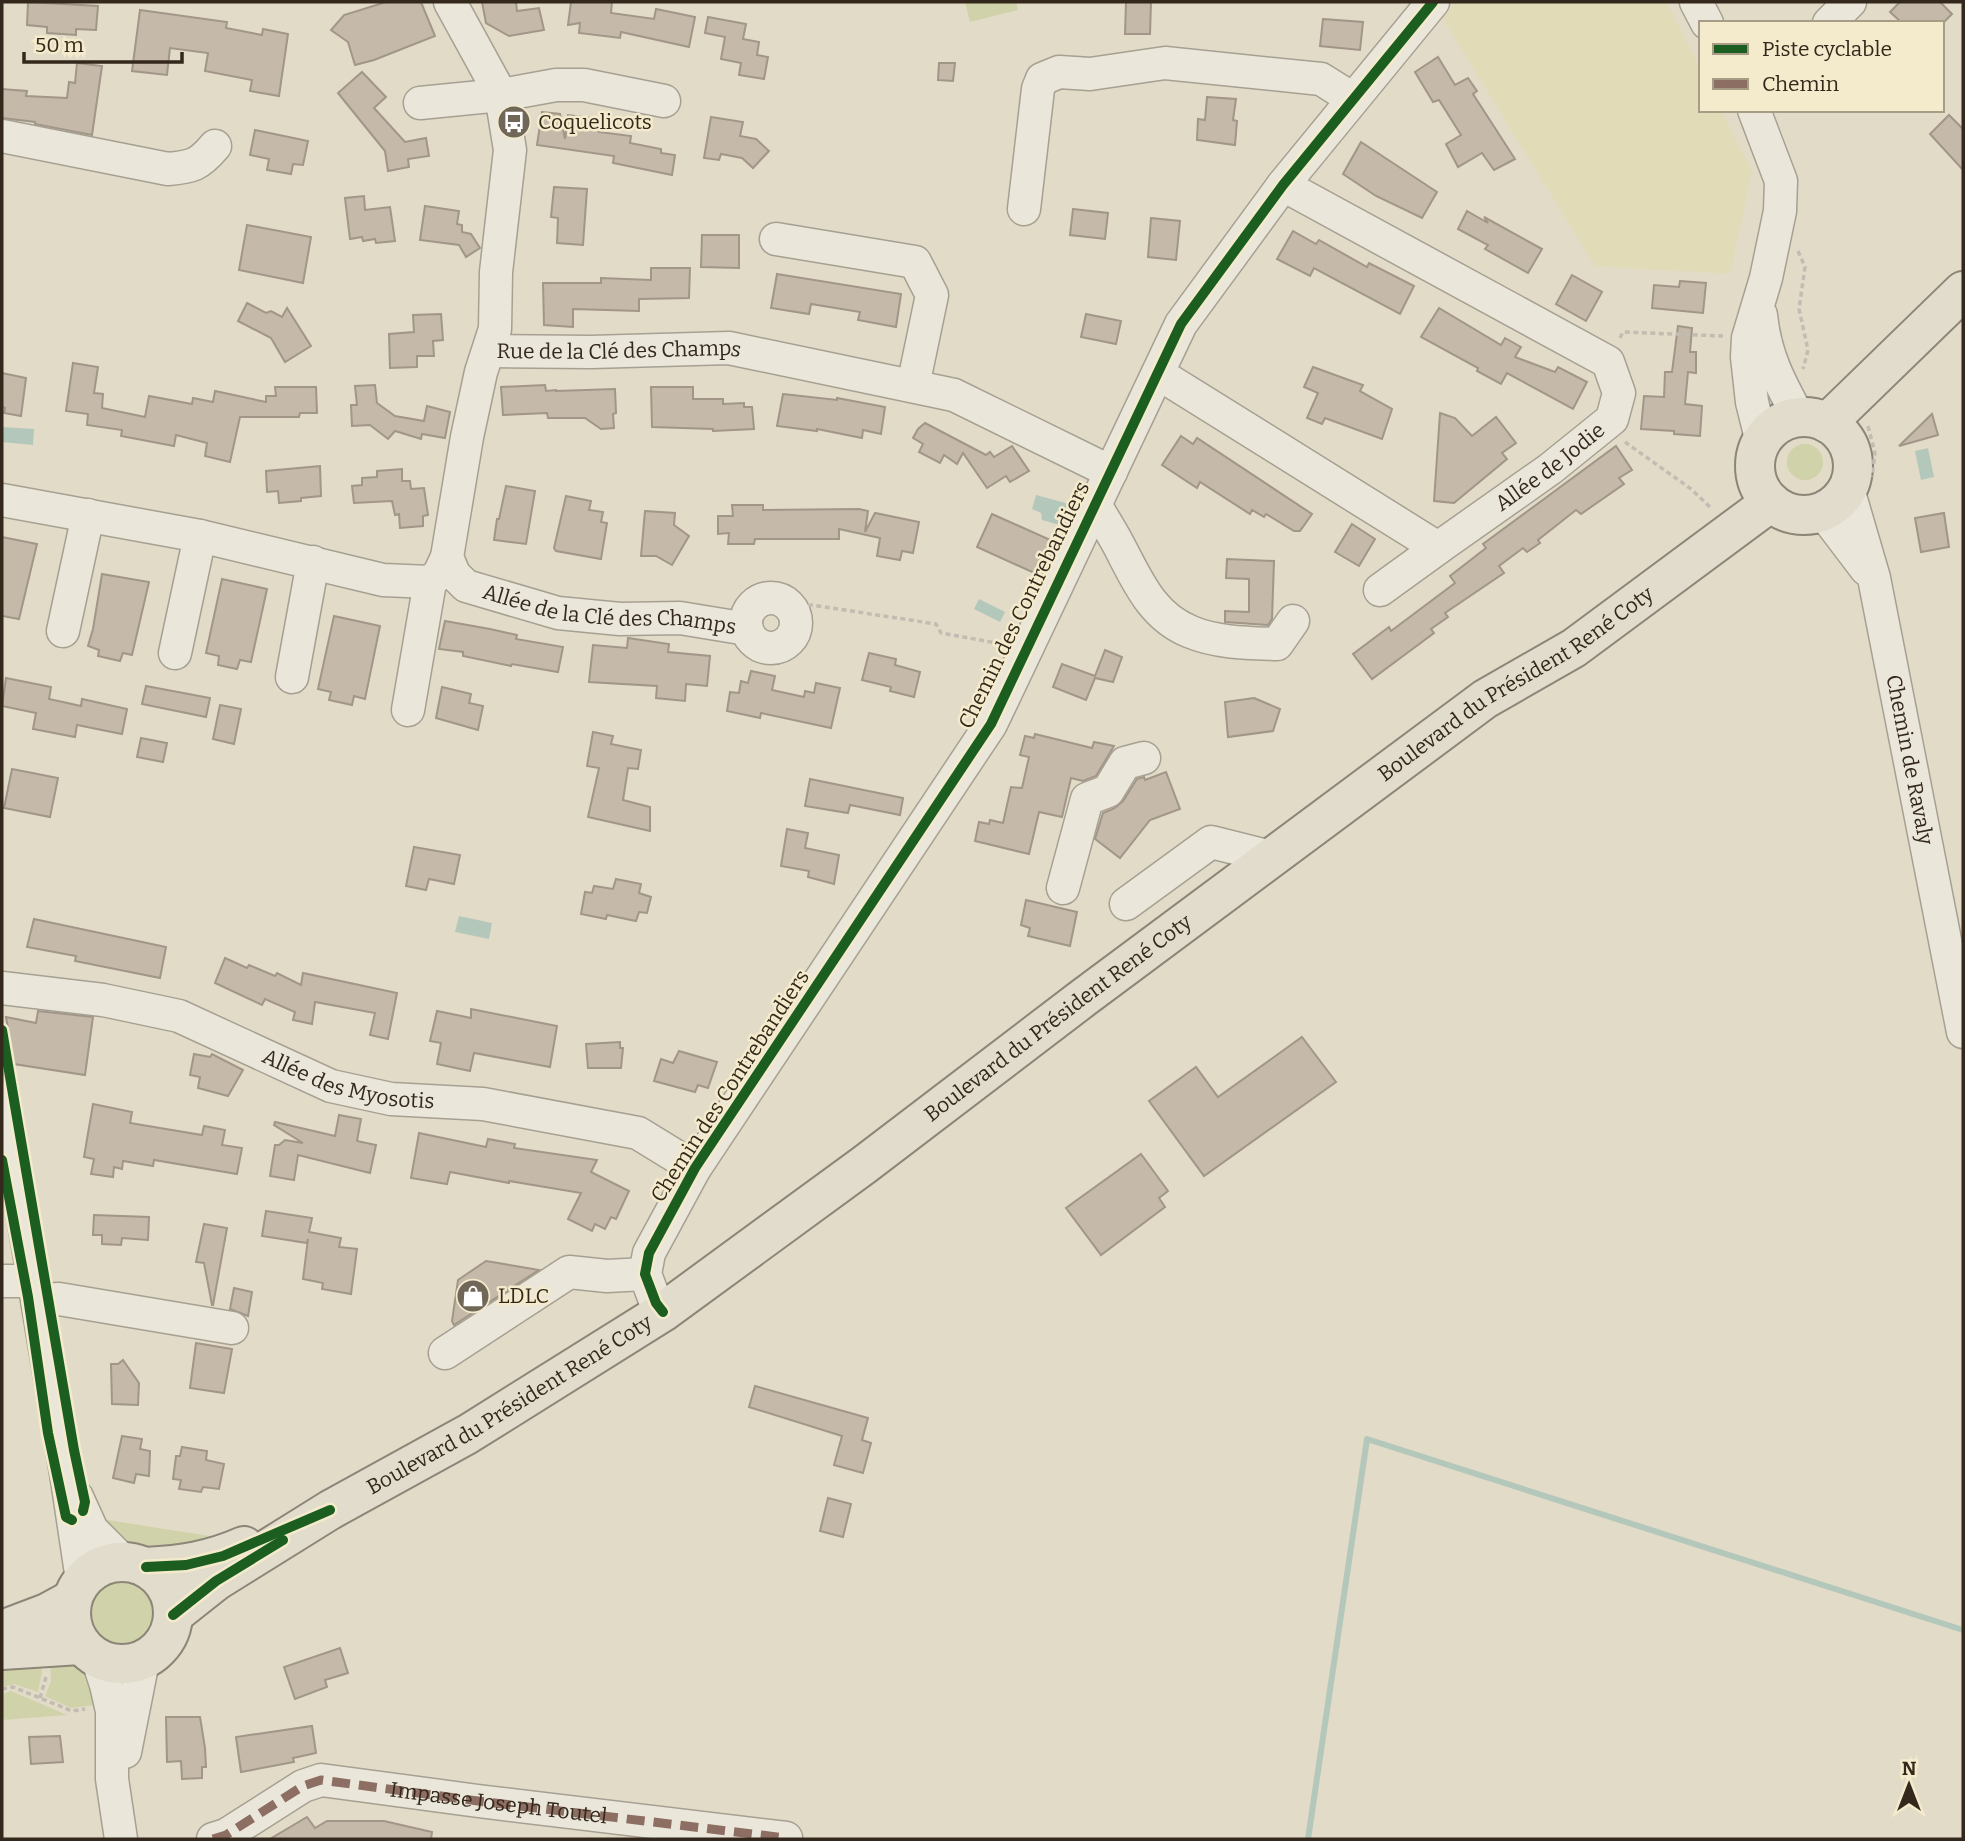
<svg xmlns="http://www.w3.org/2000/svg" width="1965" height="1841" viewBox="0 0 1965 1841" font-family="Bitter,serif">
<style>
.farmland{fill:#e2dbb8}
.green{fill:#d0d2aa}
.water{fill:#b4c7bb}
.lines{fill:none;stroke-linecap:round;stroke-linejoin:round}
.stream{stroke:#b4c7bb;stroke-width:6}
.building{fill:#c5b9a9;stroke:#a19688;stroke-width:2}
.minor-casing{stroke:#a6a092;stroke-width:35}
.major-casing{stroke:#8c8578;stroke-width:42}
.path{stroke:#c2bcb2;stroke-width:3.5;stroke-dasharray:5 3.5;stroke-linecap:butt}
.minor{stroke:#eae6da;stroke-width:32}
.major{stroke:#e1dccb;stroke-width:38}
.quiet{stroke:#8d6e63;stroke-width:9;stroke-dasharray:18 9;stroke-linecap:butt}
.cycleway-casing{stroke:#f4eacc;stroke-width:15}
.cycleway{stroke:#1b5e20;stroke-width:10}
.labels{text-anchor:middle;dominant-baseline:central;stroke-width:5;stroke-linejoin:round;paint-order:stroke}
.poi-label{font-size:21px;fill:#33281b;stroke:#f4eacc;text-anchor:start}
.street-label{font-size:21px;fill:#33281b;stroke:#f4eacc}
</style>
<rect width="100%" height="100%" fill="#e2dbc8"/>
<path class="farmland" d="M1456 2H1666L1701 70V110H1721L1752 171 1730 274 1595 266 1443 19Z"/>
<g class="green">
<path d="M965 2H1016L1018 10 970 22Z"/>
<circle cx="1805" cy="462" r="18"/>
<path d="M101 1519 222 1538 218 1548 141 1550 112 1536Z"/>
<path d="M120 1580C127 1582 136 1583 141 1588 162 1606 156 1641 126 1646 120 1647 111 1644 104 1644L89 1626V1601L100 1588Z"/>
<path d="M38 1659 42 1672 38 1692 14 1684 2 1687V1663Z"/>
<path d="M50 1660C86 1663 87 1674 102 1704L71 1708 45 1696 51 1681Z"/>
<path d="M11 1691 67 1715 2 1720V1694Z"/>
</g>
<g class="water">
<path d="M2 427 34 429 33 445 2 442Z"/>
<path d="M1928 448 1934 477 1921 480 1915 451Z"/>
<path d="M1036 495 1073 505 1066 523 1056 524 1042 520 1041 513 1032 509Z"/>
<path d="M979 599 1005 612 1000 622 974 609Z"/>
<path d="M459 916 492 923 489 939 455 932Z"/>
</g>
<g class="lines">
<path class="stream" d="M1308 1839 1367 1439 1963 1630"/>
</g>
<g class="building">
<path d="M28 2 98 6 96 30 76 29V35L47 33V27L27 25Z"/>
<path d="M386 2H421L435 36 374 60 355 65 348 42 331 30 344 15Z"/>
<path d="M482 2H516L517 11 539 8 544 30 509 36 486 23Z"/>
<path d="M571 2H612L611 13 654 19 656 9 695 17 689 47 621 32 620 38 579 33 580 23 568 25Z"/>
<path d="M1126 2H1151L1150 34H1125Z"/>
<path d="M1900 2H1940L1952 14 1943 23H1902L1890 12Z"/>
<path d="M140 10 227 22 226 28 262 35 263 29 288 34 279 96 250 91 252 80 205 71 208 53 170 48 167 75 132 71Z"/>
<path d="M708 17 746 24 743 39 759 42 757 55 768 57 764 79 739 75 741 63 721 59 725 37 705 33Z"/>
<path d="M1323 19 1363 22 1360 50 1320 46Z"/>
<path d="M1438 57 1455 85 1468 78 1477 91 1473 94 1515 159 1494 170 1482 153 1458 167 1446 144 1461 135 1439 100 1433 102 1415 72Z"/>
<path d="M77 63 102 66 92 135 35 124V122L2 118V89L27 91 26 96 67 98 69 82 75 83Z"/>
<path d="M939 63H955L953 81 938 80Z"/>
<path d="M362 72 386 97 374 108 405 142 426 138 429 156 408 159 409 167 388 171 385 151 338 93Z"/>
<path d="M1207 97 1236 99 1233 120 1237 121 1235 145 1197 140 1198 119 1205 120Z"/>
<path d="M542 112 560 114 565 139 568 115 601 119 599 132 631 136 630 143 661 149V153L675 155 672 175 613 163 614 156 537 145Z"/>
<path d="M1949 115 1963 129V170L1930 134Z"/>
<path d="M711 117 743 122 740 136 756 139 769 151 753 168 742 158 721 154 719 160 704 158Z"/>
<path d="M255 130 308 141 303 165 293 164 291 174 267 170 269 159 250 155Z"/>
<path d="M1361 142 1437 192 1422 218 1376 196 1343 174Z"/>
<path d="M554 187 587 189 583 245 557 243 558 218 551 217Z"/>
<path d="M364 196 365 210 390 207 395 241 376 243 375 239 363 241 362 237 350 239 345 198Z"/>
<path d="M425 206 459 211 457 224 462 225V232L471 234 480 248 466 257 459 245 420 240Z"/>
<path d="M1073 209 1108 213 1105 239 1070 235Z"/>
<path d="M1467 211 1488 223 1484 217 1542 249 1528 273 1485 249 1488 245 1458 229Z"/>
<path d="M1151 218 1180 221 1176 260 1148 257Z"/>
<path d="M247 225 311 237 303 283 239 270Z"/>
<path d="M1293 231 1316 244 1319 240 1367 267 1369 263 1414 286 1400 314 1314 268 1310 276 1277 259Z"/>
<path d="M702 235H739V268L701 267Z"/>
<path d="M651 268H690L689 298 639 299V311L573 309V327L544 325 543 283H601V278L651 280Z"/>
<path d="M777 274 901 294 896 327 858 320 860 312 811 304 809 314 771 308Z"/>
<path d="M1572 275 1602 292 1586 321 1556 304Z"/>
<path d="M1680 281 1706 283 1703 313 1652 308 1654 285 1679 287Z"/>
<path d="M247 303 266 313 271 311 282 317 287 308 311 346 285 362 271 338 238 321Z"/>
<path d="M1439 308 1501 345 1505 338 1521 347 1515 357 1555 372 1558 367 1587 382 1573 409 1507 373 1501 384 1477 371 1478 368 1421 337Z"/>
<path d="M441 314 443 340 433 341 434 356H417V367L390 368 389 334 414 332 413 315Z"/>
<path d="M1086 314 1121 321 1116 344 1081 337Z"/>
<path d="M1678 326 1692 328 1690 352H1696V373L1688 372 1685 404 1702 406 1700 436 1674 434V431L1641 429 1644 396 1664 397 1665 372H1672Z"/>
<path d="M73 363 98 367 94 393 103 394 102 408 145 417 149 396 192 404 193 398 213 402 215 391 266 402V396H276L275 387H316L317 413H300L299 417H240L230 462 205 456 207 443 176 435 174 446 121 436 122 430 87 425 88 414 66 411Z"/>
<path d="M1313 367 1363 385 1360 391 1392 409 1382 439 1325 418 1322 424 1307 418 1318 393 1304 387Z"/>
<path d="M2 373 26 378 21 416 4 413 5 408 2 407Z"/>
<path d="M375 385 377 403 395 416 424 421 427 406 450 412 445 438 422 434 421 439 395 431 388 439 370 425 352 426 351 405H357L355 386Z"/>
<path d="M545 385 546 391 556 390V391L615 389 616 413 613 414 614 428 601 429 585 418H548L547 413 503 415 501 387Z"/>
<path d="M651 387H693V399H723V404L744 403V407H752L754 429 713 431V429L652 427Z"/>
<path d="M783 394 837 400V398L885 407 881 434 863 430 862 438 817 429V431L777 426Z"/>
<path d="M1440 413 1455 418 1472 436 1496 417 1516 443 1502 453 1507 459 1454 503 1434 501Z"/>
<path d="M1932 414 1938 435 1899 446Z"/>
<path d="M925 423 986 455 990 452 994 457 1012 446 1029 471 1010 482 1006 476 987 488 963 453 957 464 944 455 940 463 919 452 923 444 913 438 918 429Z"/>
<path d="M1181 436 1193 444 1197 438 1312 514 1300 531H1294L1266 514 1264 517 1252 510 1250 514 1200 482 1197 488 1162 465Z"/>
<path d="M1616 446 1632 470 1619 478 1624 484 1581 514 1576 510 1538 540 1540 543 1527 552 1523 548 1499 566 1504 573 1445 613 1448 617 1431 629 1434 633 1372 679 1353 654 1389 627 1391 631 1455 583 1450 576 1486 548 1483 544Z"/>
<path d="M320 466 321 496 301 498V501L279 503 278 491 267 492 266 471Z"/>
<path d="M402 469V481H410L411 489 424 488 428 515 423 516V526L400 528 399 514 395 515 392 501 354 503 352 486 362 485V478L377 477V471Z"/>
<path d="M506 486 535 491 526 544 494 540 497 519H499Z"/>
<path d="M566 496 591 501 589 510 603 512 601 522 607 523 601 559 556 551 554 548Z"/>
<path d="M732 505H763V510L859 509 868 511 865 532 875 513 919 522 913 553 902 551 900 560 877 556 880 538 839 529V539H755L754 544H728L729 533 718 534V516H733Z"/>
<path d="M645 511 675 513 674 525 689 536 672 565 656 556H641Z"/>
<path d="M1944 513 1949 547 1921 552 1915 518Z"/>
<path d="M992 514 1057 543 1041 576 977 547Z"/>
<path d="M1352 524 1375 539 1359 566 1335 552Z"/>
<path d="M2 537 37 544 19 619 2 616Z"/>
<path d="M1227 559 1274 561 1272 619 1268 625 1225 622V611L1249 612V579L1226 578Z"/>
<path d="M102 574 149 582 132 655 123 653 120 661 98 656 99 650 88 646 93 629Z"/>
<path d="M222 579 267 589 251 662 240 660 237 669 218 665 219 656 206 653Z"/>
<path d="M334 616 380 626 365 699 354 696 352 705 329 700 331 692 318 689Z"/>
<path d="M445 621 490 629 517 635 516 639 563 647 558 672 512 664 511 666 463 656V652L439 649Z"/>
<path d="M628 638 669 644 668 652 710 656 707 686 686 684 685 701 656 698 657 686 589 682 593 645 627 648Z"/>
<path d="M1105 650 1122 657 1113 682 1095 678 1086 700 1053 687 1062 664 1095 676Z"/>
<path d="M869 653 896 659 895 665 920 672 914 697 890 691 891 687 862 680Z"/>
<path d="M751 671 775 676 772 690 804 697 805 691 814 693 816 683 840 688 831 728 761 713 760 718 727 711 730 692 739 693 741 681 748 683Z"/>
<path d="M6 678 51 687 49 699 81 706 82 699 127 709 122 734 77 725 75 737 33 729 36 713 2 706Z"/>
<path d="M146 686 210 698 206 717 142 704Z"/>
<path d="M442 687 471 694 469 703 483 706 478 730 436 718Z"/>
<path d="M1254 698 1280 709 1273 731 1228 737 1225 702Z"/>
<path d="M220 705 241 709 234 744 213 739Z"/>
<path d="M593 732 613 736 611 744 641 750 638 769 628 768 623 800 650 807V831L588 817 599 768 587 766Z"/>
<path d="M1035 734 1092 748 1094 742 1114 746 1096 776 1083 781 1071 778 1062 817 1039 812 1029 854 975 841 979 822 989 824 990 820 1003 823 1011 787 1022 788 1029 757 1020 755 1025 736 1034 738Z"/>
<path d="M141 738 167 743 163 762 137 757Z"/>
<path d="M12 769 58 778 50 817 4 808Z"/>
<path d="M1166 772 1180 809 1150 820 1120 858 1095 839 1103 813 1115 808 1123 801 1137 779 1144 777 1145 780Z"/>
<path d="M810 779 903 798 900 815 850 805 848 813 805 806Z"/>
<path d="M787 829 808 833 805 848 839 855 834 884 808 877 809 871 781 866Z"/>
<path d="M414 847 460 855 454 884 429 879 426 890 406 886Z"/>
<path d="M616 879 641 884 639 893 651 897 647 913 639 912 636 921 607 915 606 919 581 914 585 892 592 893 594 886 613 889Z"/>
<path d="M1026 900 1077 912 1070 946 1028 936 1030 928 1021 925Z"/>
<path d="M34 919 166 947 160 978 75 961 76 956 27 947Z"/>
<path d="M225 958 247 968 249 965 275 976 277 973 301 985 303 973 397 993 388 1039 370 1035 375 1013 315 1002 312 1024 293 1020 295 1012 265 999 262 1005 215 983Z"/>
<path d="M471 1009 557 1026 550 1067 474 1053 470 1071 437 1064 441 1043 430 1041 437 1011 471 1018Z"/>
<path d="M38 1011 93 1017 85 1075 14 1064 6 1017 36 1023Z"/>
<path d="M1302 1037 1336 1082 1204 1176 1149 1101 1196 1067 1218 1097Z"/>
<path d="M620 1042V1048H623L621 1068H588L586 1044Z"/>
<path d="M679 1051 717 1062 708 1088 698 1085 695 1092 654 1081 661 1059 673 1063Z"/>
<path d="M194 1054 210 1057 212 1054 243 1070 228 1096 198 1088 200 1077 190 1075Z"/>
<path d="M93 1104 132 1112 130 1123 202 1135 204 1126 225 1130 222 1145 242 1148 237 1174 154 1160 153 1166 123 1161 122 1169 114 1167 113 1177 91 1174 94 1159 84 1157Z"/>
<path d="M339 1115 361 1119 357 1141 376 1145 370 1173 298 1155 294 1180 270 1176 275 1145H279L285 1140 303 1143 274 1125 275 1122 335 1136Z"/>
<path d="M419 1133 486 1147 488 1139 515 1144 514 1148 597 1160 591 1172 629 1191 616 1219 611 1217 605 1229 595 1224 592 1231 568 1219 581 1193 509 1181V1183L450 1172 447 1184 411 1178Z"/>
<path d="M1141 1154 1168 1191 1159 1198 1165 1207 1101 1255 1066 1208Z"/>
<path d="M266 1211 312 1218 309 1232 341 1238 339 1247 357 1249 351 1294 322 1289 323 1283 303 1279 308 1239 307 1243 262 1236Z"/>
<path d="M94 1215 149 1217 148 1240 122 1238 121 1245 102 1244V1235H93Z"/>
<path d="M204 1224 227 1228 213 1305H212L204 1263 196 1262Z"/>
<path d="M486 1261 539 1270 454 1325 452 1321 458 1280Z"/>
<path d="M234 1288 252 1292 248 1316 230 1309Z"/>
<path d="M196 1343 232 1349 224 1393 190 1388Z"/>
<path d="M123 1360 139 1383 138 1405 112 1404 111 1364H118Z"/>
<path d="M755 1386 868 1418 862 1440 871 1443 863 1473 834 1465 842 1436 749 1407Z"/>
<path d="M122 1436 142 1439 140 1449 150 1451 149 1476 136 1474 134 1483 113 1478Z"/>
<path d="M182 1447 207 1451 206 1460 224 1464 219 1489 203 1487 201 1492 179 1489 181 1480 173 1479 176 1456H180Z"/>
<path d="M828 1498 851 1504 843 1537 820 1531Z"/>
<path d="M340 1648 348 1673 325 1680 327 1687 295 1699 284 1667Z"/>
<path d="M166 1717H200L205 1748 206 1767H202V1778L182 1779 181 1761 167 1762Z"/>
<path d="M312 1726 316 1753 293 1758 294 1762 241 1772 236 1737Z"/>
<path d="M60 1736 63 1762 31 1764 29 1737Z"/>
<path d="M307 1817 315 1828 327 1821H384L432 1832 431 1839H270Z"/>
</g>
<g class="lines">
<defs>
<g id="minor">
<path d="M1696 2 1707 23"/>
<path d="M1829 23 1850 2"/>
<path d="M420 103 501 95 556 85H584L664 101"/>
<path d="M1754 110 1781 181 1780 211 1766 278 1748 338 1747 357 1752 402 1762 442"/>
<path d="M2 136 168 169C192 167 199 165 215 146"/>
<path d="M1024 209 1038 89 1042 79 1059 72 1090 74 1165 63 1321 79 1353 99"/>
<path d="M776 239 915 262 932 295 913 386"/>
<path d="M1761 315C1765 356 1780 383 1799 418"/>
<path id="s1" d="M489 351 591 352 729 348 954 395 1111 472"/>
<path id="s2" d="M1159 374 1438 548 1550 469 1612 419 1619 393 1608 362 1283 185"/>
<path id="s3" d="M1848 489 1874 578 1963 1032"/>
<path d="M2 500 200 536 383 580 430 582 439 574 447 557 467 437 481 372 495 329 496 272 510 150 501 95 450 2"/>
<path d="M1095 504C1102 517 1110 529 1117 542 1136 577 1150 616 1191 632 1217 643 1250 643 1277 644L1293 621"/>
<path d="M1822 511 1866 569"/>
<path id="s4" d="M447 557 454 574 466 586 558 613 620 619 680 618 747 629"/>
<path d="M1380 590 1438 548"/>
<circle cx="771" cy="623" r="25"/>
<path d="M63 631 88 515"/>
<path d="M175 653 200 536"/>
<path d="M292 677 313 562"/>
<path d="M408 710 430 582"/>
<path d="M1063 888 1087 799 1108 791 1125 763 1144 758"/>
<path d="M1126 904 1211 842 1271 857"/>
<path id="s5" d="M2 988 103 1000 179 1016 331 1086 391 1099 483 1104 638 1133 695 1168"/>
<path d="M2 1091 66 1473 82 1580"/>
<path d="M2 1281H34"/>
<path d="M38 1300 59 1299 232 1328"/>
<path d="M663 1312 656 1303 645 1274 649 1253 695 1168 991 724 1181 324 1283 185 1433 2"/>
<path d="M445 1353 569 1272 607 1276 645 1274"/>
<path d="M77 1497 92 1530 123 1561"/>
<path d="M98 1660 106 1685 112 1711V1779L121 1839"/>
<path d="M125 1752 143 1661"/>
<path d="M213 1839 226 1835 303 1786 321 1780 478 1801 786 1838"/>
</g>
<g id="major">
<circle cx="1804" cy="466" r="49"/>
<path d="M1827 423 1963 291"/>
<circle cx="122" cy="1613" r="51"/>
<path d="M146 1567C182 1565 210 1561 244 1546"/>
<path id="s6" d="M173 1615 216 1581 330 1510 468 1434 663 1312 864 1165 1083 998 1485 699 1574 648 1771 502"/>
<path d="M2 1630 47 1613 71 1600"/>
<path d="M2 1650 80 1645"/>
</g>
</defs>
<use href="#minor" class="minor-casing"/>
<use href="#major" class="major-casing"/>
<g class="path">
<path d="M1798 251 1805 267 1799 309 1808 350 1803 369"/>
<path d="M1620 338 1623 332 1723 336"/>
<path d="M1868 426 1875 453 1872 477"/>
<path d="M1625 442 1691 489 1711 508"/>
<path d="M791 607 812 605 936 624 941 633 1002 644"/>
<path d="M2 1689 13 1687 72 1711 85 1709"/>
<path d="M40 1698 46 1677"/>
</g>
<use href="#minor" class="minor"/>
<use href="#major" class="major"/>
<path class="quiet" id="s7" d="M213 1839 226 1835 303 1786 321 1780 478 1801 786 1838"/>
<defs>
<g id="cycleway">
<path d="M2 1030 74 1450 85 1502 83 1511"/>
<path d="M2 1160 28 1297 48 1433 66 1517 72 1520"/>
<path d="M663 1312 656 1303 645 1274 649 1253 695 1168 991 724 1181 324 1283 185 1433 2"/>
<path d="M146 1567 186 1565 223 1556 330 1510"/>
<path d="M173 1615 216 1581 283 1540"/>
</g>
</defs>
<use href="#cycleway" class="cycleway-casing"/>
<use href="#cycleway" class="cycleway"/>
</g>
<defs>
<symbol id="bus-disc" viewBox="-11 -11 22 22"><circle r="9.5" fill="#706758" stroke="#f4eacc"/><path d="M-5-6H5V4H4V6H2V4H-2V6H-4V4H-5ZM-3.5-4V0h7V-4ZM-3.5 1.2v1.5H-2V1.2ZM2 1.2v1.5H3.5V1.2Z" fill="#fff"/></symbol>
<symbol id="shop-disc" viewBox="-11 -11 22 22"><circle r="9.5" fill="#706758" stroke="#f4eacc"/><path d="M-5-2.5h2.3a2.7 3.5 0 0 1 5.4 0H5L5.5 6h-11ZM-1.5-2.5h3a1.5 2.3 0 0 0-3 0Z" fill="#fff"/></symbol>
</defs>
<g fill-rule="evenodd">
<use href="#bus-disc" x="495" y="103" width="38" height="38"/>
<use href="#shop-disc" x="454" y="1277" width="38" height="38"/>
</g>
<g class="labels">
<g class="poi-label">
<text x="538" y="122">Coquelicots</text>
<text x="498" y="1296">LDLC</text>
</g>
<g class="street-label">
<text stroke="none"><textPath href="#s1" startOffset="130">Rue de la Clé des Champs</textPath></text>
<text stroke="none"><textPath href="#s2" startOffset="467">Allée de Jodie</textPath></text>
<text transform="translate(1024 605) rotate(-64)">Chemin des Contrebandiers</text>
<text stroke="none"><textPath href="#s4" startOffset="182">Allée de la Clé des Champs</textPath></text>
<text stroke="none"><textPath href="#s6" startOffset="1636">Boulevard du Président René Coty</textPath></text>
<text stroke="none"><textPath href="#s3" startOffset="278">Chemin de Ravaly</textPath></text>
<text stroke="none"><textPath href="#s6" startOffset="1069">Boulevard du Président René Coty</textPath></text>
<text stroke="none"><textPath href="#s5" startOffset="362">Allée des Myosotis</textPath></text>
<text transform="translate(730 1086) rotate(-57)">Chemin des Contrebandiers</text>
<text stroke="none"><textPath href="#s6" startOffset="397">Boulevard du Président René Coty</textPath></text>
<text stroke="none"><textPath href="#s7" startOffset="303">Impasse Joseph Toutel</textPath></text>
</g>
</g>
<rect width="1965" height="1841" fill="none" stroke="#33281b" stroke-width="7"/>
<rect x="1699" y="21" width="245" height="91" fill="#f4eacc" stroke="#a79c85" stroke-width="2"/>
<rect x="1713" y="44" width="35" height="10" fill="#1b5e20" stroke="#a79c85" stroke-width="2"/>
<text x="1762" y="56" font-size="21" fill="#33281b">Piste cyclable</text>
<rect x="1713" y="79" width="35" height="10" fill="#8d6e63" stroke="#a79c85" stroke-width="2"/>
<text x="1762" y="91" font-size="21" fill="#33281b">Chemin</text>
<g transform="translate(1909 1785)" stroke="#f4eacc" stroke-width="5" paint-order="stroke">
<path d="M0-5L12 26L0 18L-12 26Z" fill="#33281b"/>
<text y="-10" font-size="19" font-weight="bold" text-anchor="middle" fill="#33281b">N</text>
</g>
<path d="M24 52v10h158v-10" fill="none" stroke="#33281b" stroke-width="3.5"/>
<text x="35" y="52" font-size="21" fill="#33281b" stroke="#f4eacc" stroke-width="5" paint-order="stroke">50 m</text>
</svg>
